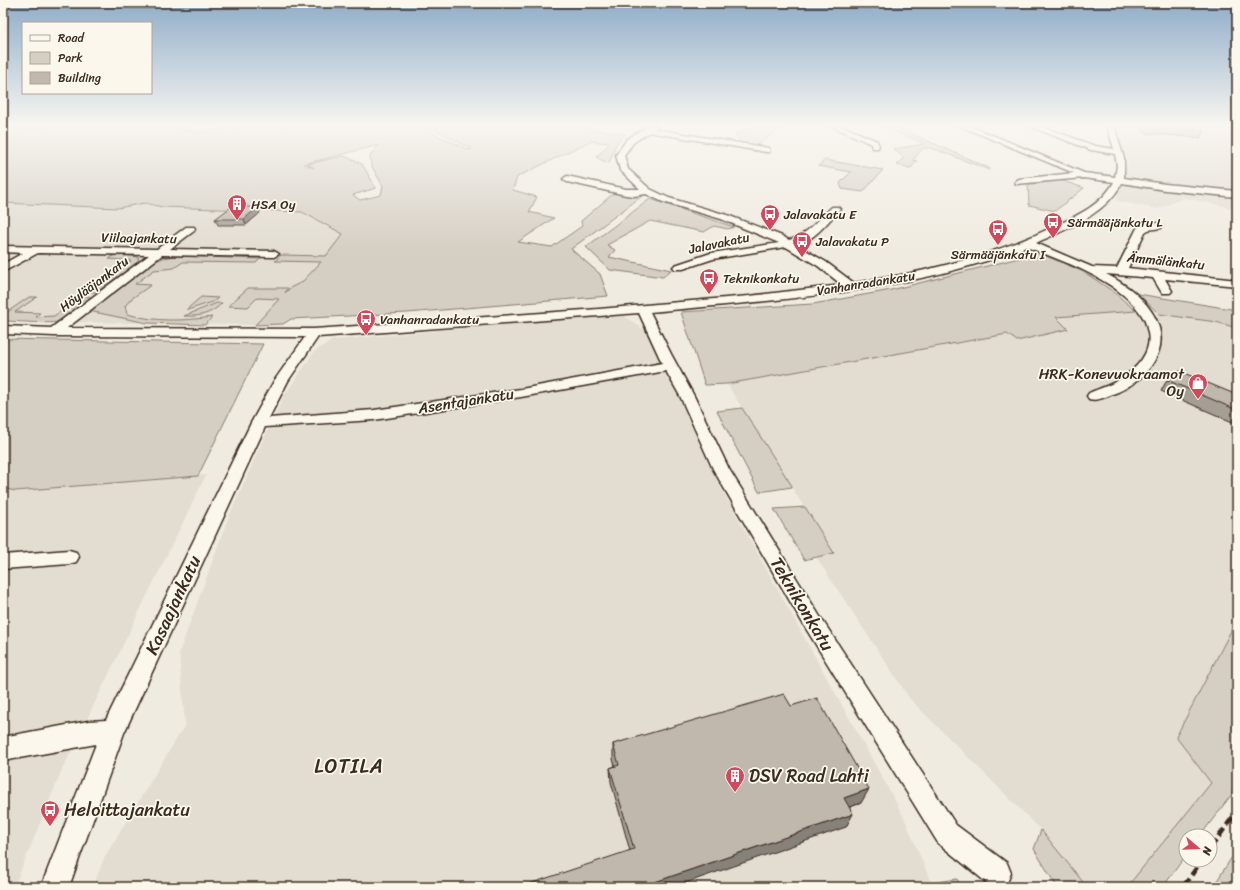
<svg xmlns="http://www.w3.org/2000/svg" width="1240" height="890" viewBox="0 0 1240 890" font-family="Sriracha,sans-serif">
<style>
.built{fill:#e2dcd1}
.green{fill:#d5cec3;stroke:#887c70;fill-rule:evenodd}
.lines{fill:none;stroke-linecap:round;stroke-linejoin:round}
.stream{stroke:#7f7367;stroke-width:2}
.minor-casing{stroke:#3b2a1e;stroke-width:3}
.minor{fill:#fbf7ec;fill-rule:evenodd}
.rail{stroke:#3b2a1e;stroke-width:4.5;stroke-dasharray:10 4.5;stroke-linecap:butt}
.wall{fill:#a59e95;stroke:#3b2a1e}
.shaded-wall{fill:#868179;stroke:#3b2a1e}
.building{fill:#c0b8ad;stroke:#3b2a1e}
.labels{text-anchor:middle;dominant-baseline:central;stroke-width:3.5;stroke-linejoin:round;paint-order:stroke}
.far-poi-label{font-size:13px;fill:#3b2a1e;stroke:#fbf7ec;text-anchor:start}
.far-street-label{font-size:13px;fill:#3b2a1e;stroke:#fbf7ec}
.poi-label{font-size:15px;fill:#3b2a1e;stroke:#fbf7ec;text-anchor:end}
.street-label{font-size:15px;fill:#3b2a1e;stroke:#fbf7ec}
.near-street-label{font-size:18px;fill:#3b2a1e;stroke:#fbf7ec}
.near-poi-label{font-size:18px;fill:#3b2a1e;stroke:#fbf7ec;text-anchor:start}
.near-quarter-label{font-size:20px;letter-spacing:1px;fill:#3b2a1e;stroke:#fbf7ec}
</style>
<rect width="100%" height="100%" fill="#f0ebe0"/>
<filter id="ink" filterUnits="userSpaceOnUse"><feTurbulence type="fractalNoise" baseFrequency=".025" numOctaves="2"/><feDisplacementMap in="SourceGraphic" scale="8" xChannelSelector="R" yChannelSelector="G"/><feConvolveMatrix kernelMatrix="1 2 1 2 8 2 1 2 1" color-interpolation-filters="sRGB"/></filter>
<g filter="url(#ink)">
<g class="built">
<path d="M1115 126 1237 127V209L1184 198 1158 209 1116 201 1128 162Z"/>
<path d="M3 203 118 208 145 203 162 207 302 212 344 234 326 256 281 255 275 260 321 262 302 282 290 288 255 325 3 321Z"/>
<path d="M1136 311 1216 322 1237 328V619L1176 737 1211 783 1127 887H1087L1041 830 910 699 816 557 833 553 727 384 1007 334 1017 341 1067 329 1056 317Z"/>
<path d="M624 316 646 331 660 355 678 390 719 484 903 815 933 887H93L104 858 185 725 179 653 227 521 263 440 284 396 314 352 333 340 563 319Z"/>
<path d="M206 475 61 772 14 887H3V488L15 491Z"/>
</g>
<g class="green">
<path d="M3 126H187L176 128 197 132 259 126H439L431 132 469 150 472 149 436 130 444 126H582L580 127 626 134 616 144 609 163 605 162 596 157 610 143 590 141 517 177 513 190 537 197 529 212 554 218 518 242 552 247 582 226 581 221 615 192 642 196 571 249 600 274 608 296 407 313 291 319 283 324 255 325 279 299 257 298 248 307 228 306 248 288H288L285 293 290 288 302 282 321 262 275 261 281 255 326 256 343 234 302 212 162 207 145 203 118 208 3 203ZM379 145 370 156 371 165 383 186 381 195 360 200 353 195 376 188 362 164 344 156 308 164 314 168 304 164Z"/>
<path d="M757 126H784L757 145 740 142 735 134Z"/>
<path d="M884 126H894L989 168V170L932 148H923L913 160 917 161 911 168 897 165 904 157 893 149 925 144Z"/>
<path d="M825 160 883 170 863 192 842 189 840 183 851 172 818 166Z"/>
<path d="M1060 180 1084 188 1055 211 1029 205 1028 185Z"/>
<path d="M650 199 734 227 728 229 714 226 704 232 650 221 607 245 615 250 609 257 671 270 663 277 610 270 586 247Z"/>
<path d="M1039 253 1084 272 1114 292 1136 311 1056 317 1068 329 1017 341 1007 334 727 384 705 385 681 312 813 304 891 290Z"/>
<path d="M116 254 138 257 139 261 97 292H92L91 291 131 261 109 259Z"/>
<path d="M175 256 260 259 256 263 183 262 174 268 154 270 135 284 151 285 131 299 125 306 127 314C155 322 184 321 212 317L205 325 147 323 89 311 151 263 163 258Z"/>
<path d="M1138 294 1237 310V328L1216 322 1159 314Z"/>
<path d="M88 296 90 297C83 307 68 318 57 322 48 324 14 321 3 321V315L29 297H37L15 312 40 313 36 317 54 316 82 297Z"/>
<path d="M201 297 218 298 213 302 187 310V309Z"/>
<path d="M217 303H222C212 314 199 317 184 316Z"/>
<path d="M3 339 263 344 198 476 15 491 3 488Z"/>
<path d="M742 408 792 486V487L759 492 717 411Z"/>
<path d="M805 507 834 553 804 560 774 509Z"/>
<path d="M1237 619V771L1232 794 1200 836H1186V855L1163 887H1127L1211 783 1176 737Z"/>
<path d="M1041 830 1087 887H1057L1034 849Z"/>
<path d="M1237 849V887H1213Z"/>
<path d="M957 879 962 887H933L931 883Z"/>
</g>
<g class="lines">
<g class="stream">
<path d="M13 126 24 130 51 126"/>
<path d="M100 126 116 128"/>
</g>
<defs>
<g id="minor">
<path d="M648 126H657L654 129 769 148V152H766L649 132 633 143 624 155 628 169 650 189 669 198 727 215 782 236 789 240C806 236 819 219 832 207H838L840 209 838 211C827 223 814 240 797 245L826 262 854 283C923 273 994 256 1057 225 1079 215 1102 204 1114 182L1083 178 1016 184 1015 182 1019 179 1074 173 960 126H970L1084 173 1115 177 1117 166 1115 154 1091 150 1029 126H1040L1095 146 1114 149 1107 126H1114L1124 158V178L1165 184 1237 191V197L1165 190 1122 183C1105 215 1067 229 1036 243L1092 267 1117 268 1137 228 1145 224 1157 223 1162 226 1161 228 1148 230 1145 232 1128 268 1237 280V286L1165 279 1172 291 1170 293H1162L1153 278 1106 274C1140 291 1179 327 1151 366 1143 378 1131 386 1118 392 1109 395 1098 402 1089 399L1087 396 1089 393C1100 388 1112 385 1122 378 1137 368 1152 352 1148 333 1147 329 1146 323 1144 319 1124 282 1064 261 1026 247 910 293 774 300 650 312L671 354 694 396 729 469 819 615 956 825 1007 863 1011 873 1007 883 997 887 987 883 938 843 805 627 713 469 680 396 666 371 521 397 374 420 265 427 124 733 69 887H41L96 744 3 761V737L88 721 106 720 251 423 274 381 305 337 54 336 3 334V326L51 328 149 255 38 253 3 272V264L23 253 3 252V246L157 249 186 227H194L195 229 194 231 170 249 274 251 279 254 274 257 162 255 67 328 314 329 599 309 749 296 842 285 818 266 786 247 713 259 683 269H675L673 267 675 265 711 253 779 243 721 219 663 202 646 194 634 196 626 195 567 182 563 179 567 176 626 189H640L620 170 616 155 627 139ZM639 313 662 363 521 389 374 410 269 418 288 381 318 337Z"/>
<path d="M832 126H842L877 141 879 146 878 148H872L871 144Z"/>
<path d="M69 550 76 552 79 557 76 562 69 564 3 569V555Z"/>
</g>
</defs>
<use href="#minor" class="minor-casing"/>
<use href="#minor" class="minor"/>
<g class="rail">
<path d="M1210 849 1237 811"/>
<path d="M1183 887 1202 860"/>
</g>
</g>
<g class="wall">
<path d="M1142 126H1200L1204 131 1200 138 1145 133Z"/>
<path d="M260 213 246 225H218L215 219Z"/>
<path d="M1167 380 1237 395V424L1161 391Z"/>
<path d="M791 706 861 803 850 807 846 827 630 851 611 782 610 768 615 766 613 759V744Z"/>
</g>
<g class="shaded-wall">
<path d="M258 207 260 213 246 225 244 219Z"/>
<path d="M869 789 861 803 838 811 844 798Z"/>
<path d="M853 814 846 827 674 887H652V883Z"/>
</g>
<g class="building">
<path d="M1154 126H1200L1204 131Z"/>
<path d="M231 207H258L244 219H215Z"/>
<path d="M1179 371 1237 395V410L1167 380Z"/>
<path d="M784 694 791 706 817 698 869 789 844 798 853 814 652 883 653 887H520L634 849 610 768 619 765 613 744Z"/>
</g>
</g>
<linearGradient id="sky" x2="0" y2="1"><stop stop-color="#90adc8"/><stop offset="0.5" stop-color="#f8f6f1"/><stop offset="1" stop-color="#f8f6f1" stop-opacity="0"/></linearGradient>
<rect width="1240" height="251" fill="url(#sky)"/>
<defs>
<symbol id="building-pin" viewBox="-11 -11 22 30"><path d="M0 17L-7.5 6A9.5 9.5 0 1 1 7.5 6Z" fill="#d1495b" stroke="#fbf7ec"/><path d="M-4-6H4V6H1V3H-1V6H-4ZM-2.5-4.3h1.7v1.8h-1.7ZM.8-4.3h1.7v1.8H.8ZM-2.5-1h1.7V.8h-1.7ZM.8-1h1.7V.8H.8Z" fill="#fff"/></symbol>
<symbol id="bus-pin" viewBox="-11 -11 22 30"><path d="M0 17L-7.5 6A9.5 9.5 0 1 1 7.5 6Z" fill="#d1495b" stroke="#fbf7ec"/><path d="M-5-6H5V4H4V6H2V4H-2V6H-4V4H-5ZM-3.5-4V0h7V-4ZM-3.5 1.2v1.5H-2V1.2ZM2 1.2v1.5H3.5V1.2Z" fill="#fff"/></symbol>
<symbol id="shop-pin" viewBox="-11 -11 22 30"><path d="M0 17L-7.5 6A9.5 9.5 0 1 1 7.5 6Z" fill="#d1495b" stroke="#fbf7ec"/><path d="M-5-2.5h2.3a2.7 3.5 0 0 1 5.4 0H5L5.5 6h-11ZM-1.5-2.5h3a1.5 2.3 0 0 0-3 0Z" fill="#fff"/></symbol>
</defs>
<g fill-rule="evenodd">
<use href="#building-pin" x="226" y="193" width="22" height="30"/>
<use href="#bus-pin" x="759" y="203" width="22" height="30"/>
<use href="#bus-pin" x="1042" y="211" width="22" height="30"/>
<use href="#bus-pin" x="987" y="218" width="22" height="30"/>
<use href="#bus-pin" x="791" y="230" width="22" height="30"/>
<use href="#bus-pin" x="698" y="267" width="22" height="30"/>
<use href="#bus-pin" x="355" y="308" width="22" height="30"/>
<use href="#shop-pin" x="1187" y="372" width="22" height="30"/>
<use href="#building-pin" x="724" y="765" width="22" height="30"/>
<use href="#bus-pin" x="39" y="799" width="22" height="30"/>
</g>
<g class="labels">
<g class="far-poi-label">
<text x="251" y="204">HSA Oy</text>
<text x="784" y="214">Jalavakatu E</text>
<text x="1067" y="222">Särmääjänkatu L</text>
<text x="816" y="241">Jalavakatu P</text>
<text x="998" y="254" text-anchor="middle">Särmääjänkatu I</text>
<text x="723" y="278">Teknikonkatu</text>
<text x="380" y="319">Vanhanradankatu</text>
</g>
<g class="far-street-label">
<text transform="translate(139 238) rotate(1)">Viilaajankatu</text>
<text transform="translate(719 243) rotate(-12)">Jalavakatu</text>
<text transform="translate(1166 261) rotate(6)">Ämmälänkatu</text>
<text transform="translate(866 283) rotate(-9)">Vanhanradankatu</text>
<text transform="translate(94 284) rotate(-37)">Höylääjankatu</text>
</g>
<g class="poi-label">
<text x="1184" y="374">HRK-Konevuokraamot<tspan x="1184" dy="17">Oy</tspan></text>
</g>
<g class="street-label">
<text transform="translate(466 401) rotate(-9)">Asentajankatu</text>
</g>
<g class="near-street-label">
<text transform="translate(802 604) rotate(59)">Teknikonkatu</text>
<text transform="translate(173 605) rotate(-65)">Kasaajankatu</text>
</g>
<g class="near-poi-label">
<text x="749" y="776">DSV Road Lahti</text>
<text x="64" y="810">Heloittajankatu</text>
</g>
<g class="near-quarter-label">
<text x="349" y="766">LOTILA</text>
</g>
</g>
<rect width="1240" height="890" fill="none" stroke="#fbf7ec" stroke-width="16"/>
<rect x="8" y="8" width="1224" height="874" fill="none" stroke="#3b2a1e" stroke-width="1.5" filter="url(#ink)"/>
<rect x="22" y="22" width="130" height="72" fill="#fbf7ec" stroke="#aea59a"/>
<rect x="30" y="35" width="20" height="6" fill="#fbf7ec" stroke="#aea59a"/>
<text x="58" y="42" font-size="12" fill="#3b2a1e">Road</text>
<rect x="30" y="52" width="20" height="12" fill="#d5cec3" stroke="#aea59a"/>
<text x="58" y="62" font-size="12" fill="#3b2a1e">Park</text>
<rect x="30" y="72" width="20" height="12" fill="#c0b8ad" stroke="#aea59a"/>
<text x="58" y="82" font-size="12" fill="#3b2a1e">Building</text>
<g transform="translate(1198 848) rotate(109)"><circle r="19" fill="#fbf7ec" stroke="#aea59a"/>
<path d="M0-3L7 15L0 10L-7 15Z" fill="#d1495b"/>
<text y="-6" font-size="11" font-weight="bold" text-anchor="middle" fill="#3b2a1e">N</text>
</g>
</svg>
